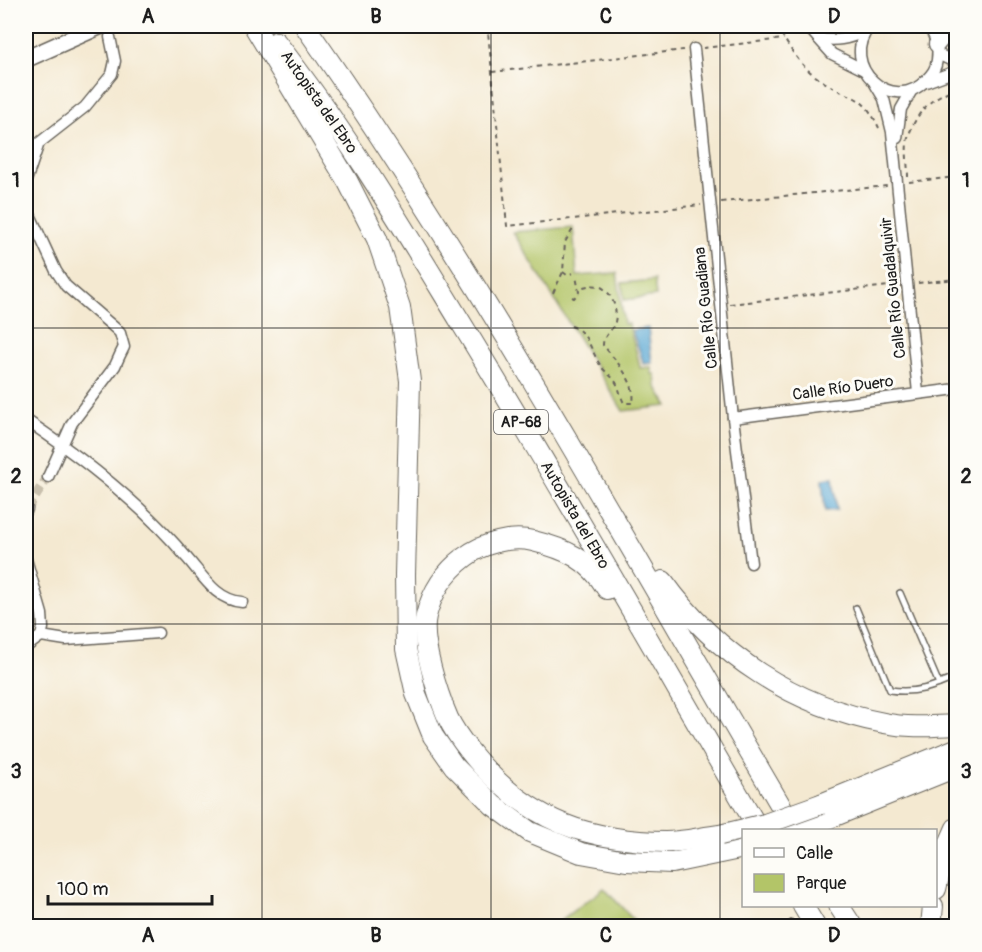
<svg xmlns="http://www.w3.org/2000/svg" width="982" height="952" viewBox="0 0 982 952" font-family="Pangolin,sans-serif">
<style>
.green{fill:#b3c568;stroke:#687042;stroke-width:1.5}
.water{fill:#5ba9d4;stroke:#3c6278;stroke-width:1.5}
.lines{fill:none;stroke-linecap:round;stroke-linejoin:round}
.minor-tunnel{stroke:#c9c0ad;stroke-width:10;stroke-dasharray:10 5;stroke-linecap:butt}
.service-casing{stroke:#68645b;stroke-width:8}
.minor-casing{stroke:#68645b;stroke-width:13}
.trunk-casing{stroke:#68645b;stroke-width:19}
.motorway-casing{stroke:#68645b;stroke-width:22}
.path{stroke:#68645b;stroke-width:2;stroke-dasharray:4.5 4.5;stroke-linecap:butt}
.service{stroke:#fff;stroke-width:5}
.minor{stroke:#fff;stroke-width:10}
.trunk{stroke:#fff;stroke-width:16}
.motorway{stroke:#fff;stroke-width:20}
.motorway-bridge-casing{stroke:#68645b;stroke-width:22;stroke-linecap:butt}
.motorway-bridge{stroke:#fff;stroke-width:20}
.grid{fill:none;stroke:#1c1c1c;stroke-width:1.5;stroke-opacity:0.55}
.labels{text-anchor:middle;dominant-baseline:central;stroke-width:6;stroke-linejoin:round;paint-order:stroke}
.shield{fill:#fdfcf7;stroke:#605f5e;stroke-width:1.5}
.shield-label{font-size:15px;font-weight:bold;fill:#1c1c1c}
.street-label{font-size:16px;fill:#1c1c1c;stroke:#fdfcf7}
.neatline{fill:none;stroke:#1c1c1c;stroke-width:2}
.grid-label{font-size:20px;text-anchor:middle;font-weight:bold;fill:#1c1c1c}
</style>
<rect width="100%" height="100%" fill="#fdfcf7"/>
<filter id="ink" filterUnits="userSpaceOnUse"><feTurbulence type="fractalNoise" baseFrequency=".0167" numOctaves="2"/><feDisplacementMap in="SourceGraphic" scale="12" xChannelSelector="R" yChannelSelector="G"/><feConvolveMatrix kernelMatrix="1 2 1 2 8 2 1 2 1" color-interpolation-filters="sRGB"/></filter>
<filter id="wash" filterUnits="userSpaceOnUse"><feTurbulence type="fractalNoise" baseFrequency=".008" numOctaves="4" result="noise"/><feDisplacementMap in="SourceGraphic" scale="24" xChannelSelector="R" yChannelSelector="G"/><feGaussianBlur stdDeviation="1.35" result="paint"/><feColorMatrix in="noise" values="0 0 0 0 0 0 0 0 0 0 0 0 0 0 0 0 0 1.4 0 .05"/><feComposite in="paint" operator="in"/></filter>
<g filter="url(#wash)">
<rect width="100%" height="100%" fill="#f4e9d1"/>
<g class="green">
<path d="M573 227 577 276 617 273 624 324H629C631 339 638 352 640 368L651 367 652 374H655L656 386 668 406 623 411 513 232Z"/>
<path d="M654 280 656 296 624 300 622 283Z"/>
<path d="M604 888 639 926H555C569 912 589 901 604 888Z"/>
</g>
<g class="water">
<path d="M648 328 652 363 643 364C641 351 635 342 632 330Z"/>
<path d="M833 478 837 510 825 511 822 479Z"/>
</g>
</g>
<g filter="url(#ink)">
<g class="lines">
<path class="minor-tunnel" d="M27 509 48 477"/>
<defs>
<g id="service">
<path d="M900 593 939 684"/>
<path d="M856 608 890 690C915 694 934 687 956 677"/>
</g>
<g id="minor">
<path d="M807 26 832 54 864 70"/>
<path d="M870 26C837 65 893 116 926 80 932 74 936 69 937 60 939 47 936 36 927 26"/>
<path d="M818 38C835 42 848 39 864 32"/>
<path d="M694 49 733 418 751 563"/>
<path d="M938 54 948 59 956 60"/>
<path d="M926 82 956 71"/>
<path d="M875 84 884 99 892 132 918 393"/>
<path d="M897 138 901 109 912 90"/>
<path d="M26 181 39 143 85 107 112 74 115 61 110 37"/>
<path d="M26 206 56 271 66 286 116 329 120 333 124 347 120 355 115 366 72 423 48 477"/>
<path d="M733 418 956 389"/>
<path d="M26 420C84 459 142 504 187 558 203 576 216 600 242 602"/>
<path d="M26 512 27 509"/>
<path d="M26 559 42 614 43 628 41 636 26 647"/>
<path d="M41 636 66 640 158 633"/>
</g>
<g id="trunk">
<path d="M937 44 947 32 956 26"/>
<path d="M26 59 100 26"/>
</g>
<g id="motorway">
<path d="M254 26 348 182 377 239 400 307 410 381 405 575 406 649 416 694 433 736 454 766 493 805 530 832 581 853 626 861 672 863 744 848"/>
<path d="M305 26C485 283 636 560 795 830"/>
<path d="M276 42C345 130 402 226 460 321 563 489 660 660 759 830"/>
<path d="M663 581C716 655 794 706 884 723 908 728 932 726 956 725"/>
<path d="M607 589C589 559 566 549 533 541 511 536 483 543 465 557 445 572 432 592 426 616 420 641 438 695 448 718 457 737 479 764 495 779 515 798 537 813 563 824 592 836 634 842 665 842 683 842 702 837 720 835"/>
<path d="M821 804 956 749"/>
<path d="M800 830 956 767"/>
<path d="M948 846 956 828"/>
<path d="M936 889 942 864"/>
<path d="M803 906 815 926"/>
<path d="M839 906 852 926"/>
<path d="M931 926 933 906"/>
</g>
</defs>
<use href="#service" class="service-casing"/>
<use href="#minor" class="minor-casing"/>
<use href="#trunk" class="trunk-casing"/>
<use href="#motorway" class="motorway-casing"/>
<g class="path">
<path d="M491 26 488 32 507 226 701 205"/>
<path d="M777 26C789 48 801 68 824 82 853 101 862 92 879 128"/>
<path d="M703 48 784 39"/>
<path d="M492 72 683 50"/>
<path d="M908 177C908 165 905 149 908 138 915 114 932 95 956 89"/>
<path d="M909 182 956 177"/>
<path d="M721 202 887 186"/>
<path d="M563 272 567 275 573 273"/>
<path d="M918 283 956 279"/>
<path d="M553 293 563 272 565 242 573 229"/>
<path d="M572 297 574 298 579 292 576 276"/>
<path d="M730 304 897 285"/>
<path d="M571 326C587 331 591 350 599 363 603 371 610 374 615 381 620 388 620 396 624 403H633C637 382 615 360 603 345 603 336 610 333 614 325 619 313 613 293 601 287 594 284 585 286 578 289"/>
<path d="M641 926H642"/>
<path d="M781 926 793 919"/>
</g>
<use href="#service" class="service"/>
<use href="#minor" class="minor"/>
<use href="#trunk" class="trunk"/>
<use href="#motorway" class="motorway"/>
<defs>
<g id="motorway-bridge">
<path d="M720 835 765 824 821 804"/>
<path d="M942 864 948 846"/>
</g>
</defs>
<use href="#motorway-bridge" class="motorway-bridge-casing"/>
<use href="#motorway-bridge" class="motorway-bridge"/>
</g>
</g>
<path class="grid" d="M262 26V926M491 26V926M720 26V926M26 328H956M26 624H956"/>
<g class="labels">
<rect class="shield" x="494" y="410" width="54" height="24" rx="4.5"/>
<g class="shield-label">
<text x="521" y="422">AP-68</text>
</g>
<g class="street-label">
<text transform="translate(319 102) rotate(55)">Autopista del Ebro</text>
<text transform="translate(893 288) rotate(-96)">Calle Río Guadalquivir</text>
<text transform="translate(706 308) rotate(-96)">Calle Río Guadiana</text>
<text transform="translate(843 388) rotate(-8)">Calle Río Duero</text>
<text transform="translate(575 515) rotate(60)">Autopista del Ebro</text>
</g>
</g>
<rect width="982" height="952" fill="none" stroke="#fdfcf7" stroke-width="66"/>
<rect x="742" y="829" width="195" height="78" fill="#fdfcf7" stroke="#a3a29f" stroke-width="1.5"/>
<rect x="754" y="848" width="30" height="9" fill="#ffffff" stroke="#a3a29f" stroke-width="1.5"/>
<text x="796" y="859" font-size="18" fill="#1c1c1c">Calle</text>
<rect x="754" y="874" width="30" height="18" fill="#b3c568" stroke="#a3a29f" stroke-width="1.5"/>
<text x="796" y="889" font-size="18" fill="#1c1c1c">Parque</text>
<path d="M48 895v9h164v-9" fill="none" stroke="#1c1c1c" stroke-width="3"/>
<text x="57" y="895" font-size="18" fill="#1c1c1c" stroke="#fdfcf7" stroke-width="4.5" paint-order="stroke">100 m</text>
<rect x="33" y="33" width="916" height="886" class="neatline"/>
<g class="grid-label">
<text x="148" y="23">A</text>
<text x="376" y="23">B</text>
<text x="606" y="23">C</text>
<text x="834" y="23">D</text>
<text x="16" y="187">1</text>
<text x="966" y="187">1</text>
<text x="16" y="483">2</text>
<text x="966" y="483">2</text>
<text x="16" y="778">3</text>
<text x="966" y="778">3</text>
<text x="148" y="942">A</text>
<text x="376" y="942">B</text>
<text x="606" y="942">C</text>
<text x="834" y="942">D</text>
</g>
</svg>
